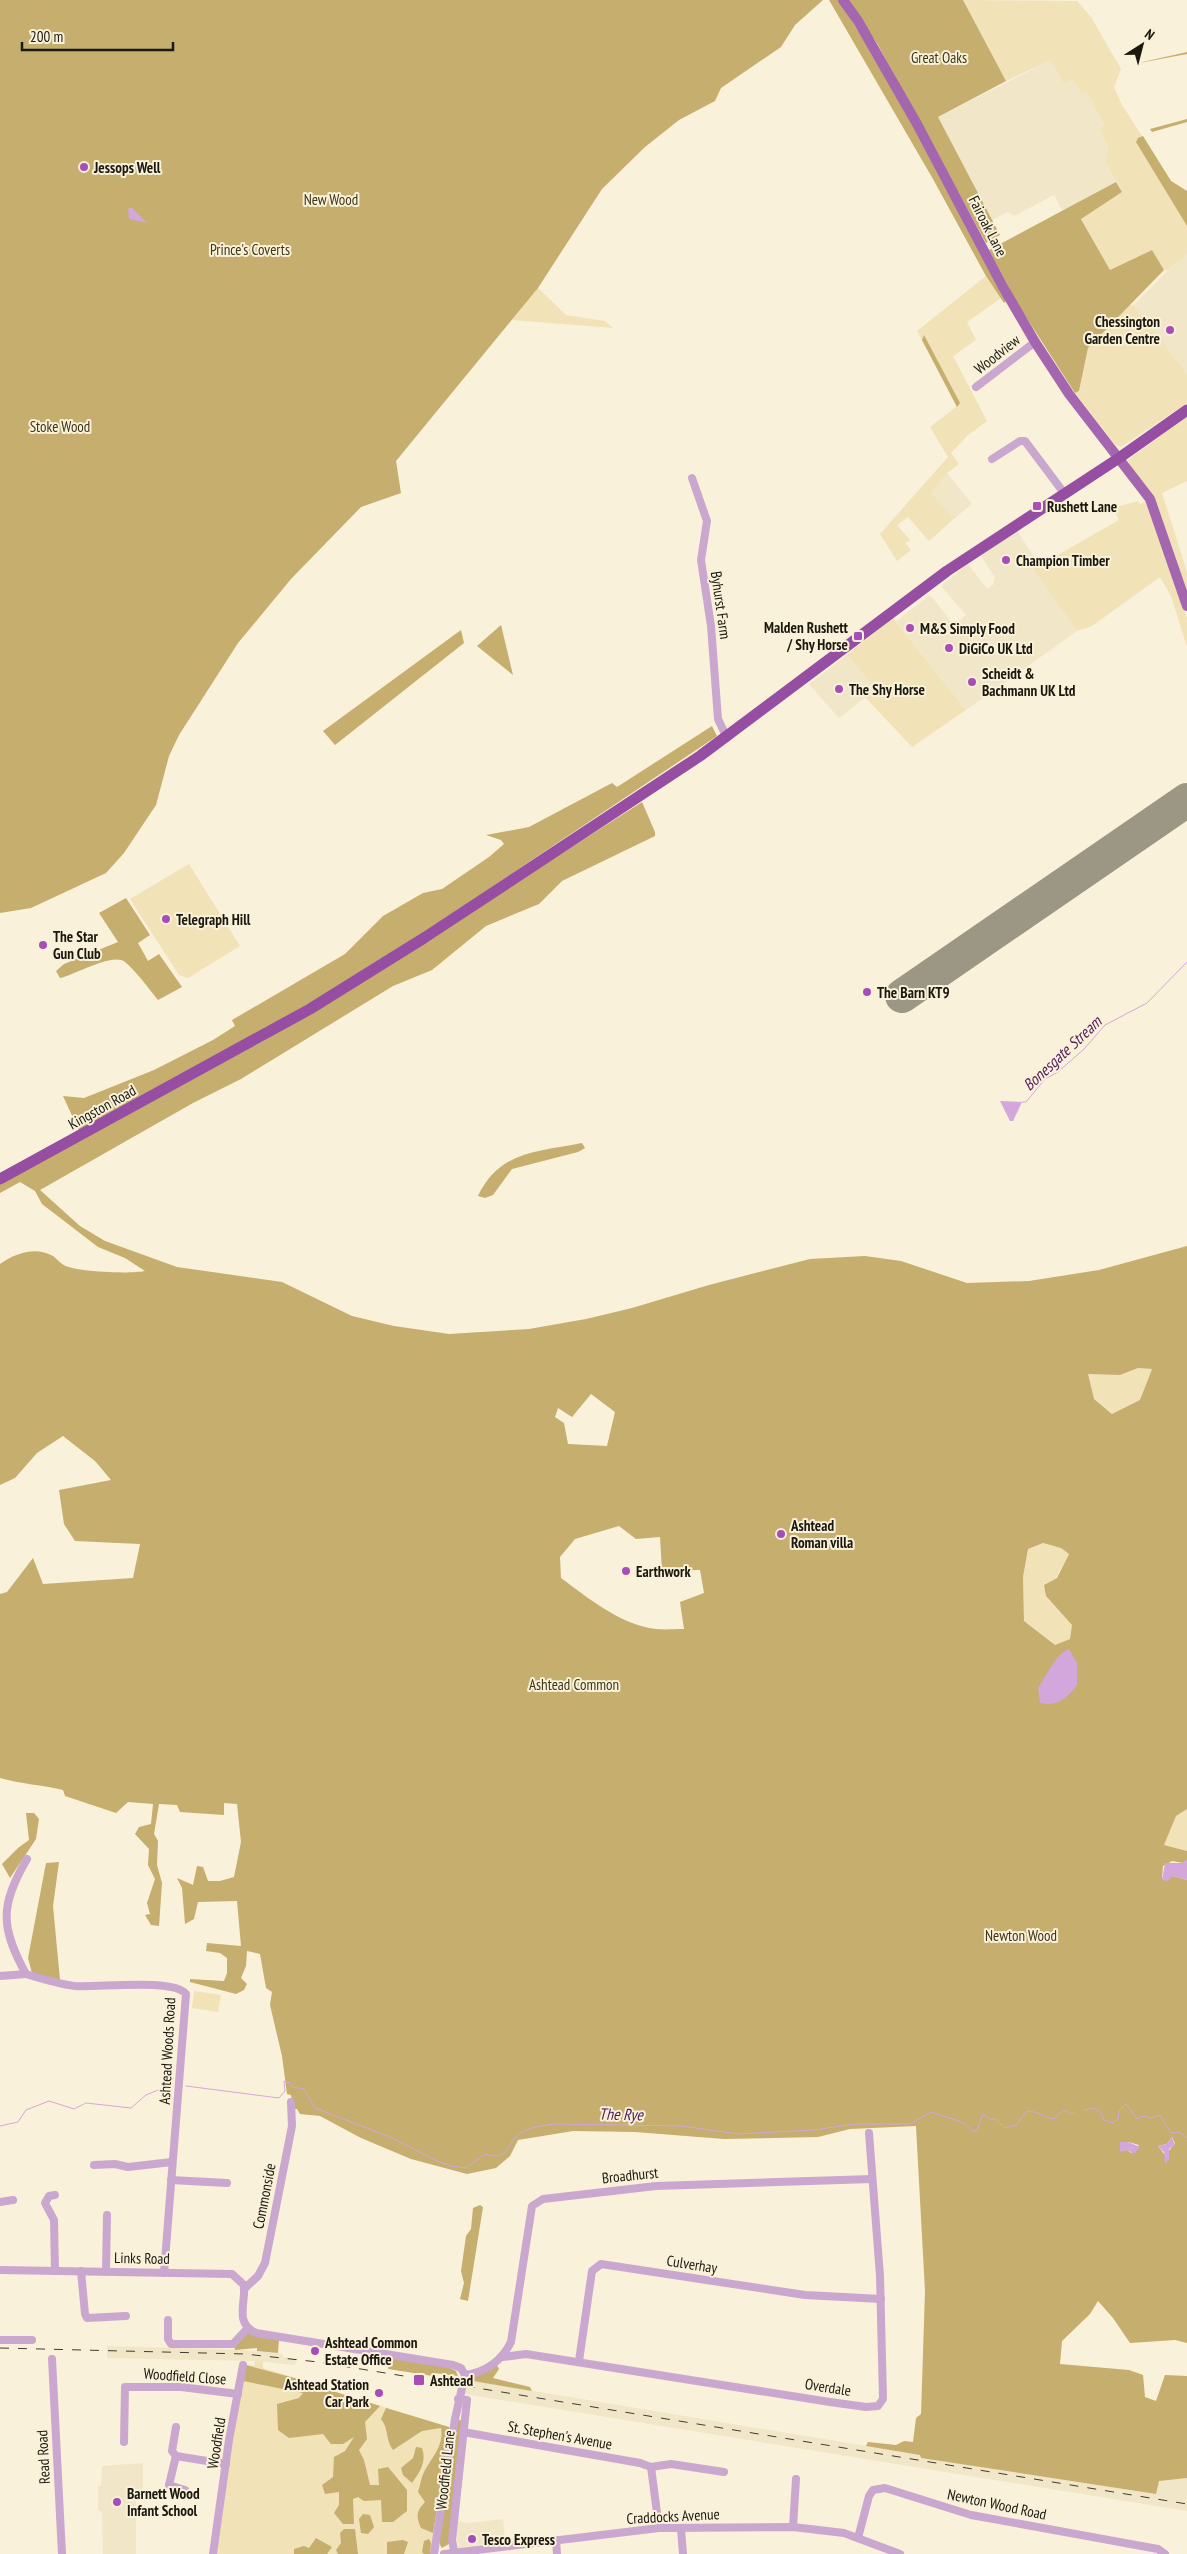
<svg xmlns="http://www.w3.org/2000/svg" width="1187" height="2554" viewBox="0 0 1187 2554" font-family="'PT Sans Narrow',sans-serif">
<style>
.built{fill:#f1e6c7}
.green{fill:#f1e2b8}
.forest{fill:#c5ae6e;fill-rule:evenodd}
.water{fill:#d4a7dc}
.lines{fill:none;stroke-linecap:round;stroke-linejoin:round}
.stream{stroke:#d4a7dc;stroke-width:1}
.runway{stroke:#9c9685;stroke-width:34}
.minor{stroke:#c9a7cf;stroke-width:8}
.major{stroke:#a467af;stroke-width:10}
.highway{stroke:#964ea3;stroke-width:11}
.rail{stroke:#403c31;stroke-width:1;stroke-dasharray:9 9;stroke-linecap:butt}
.poi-dot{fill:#a84db8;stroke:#f9f1d9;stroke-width:2}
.labels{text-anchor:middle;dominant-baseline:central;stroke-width:4;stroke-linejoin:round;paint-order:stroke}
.park-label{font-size:15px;fill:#3f3517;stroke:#f9f1d9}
.poi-label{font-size:15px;font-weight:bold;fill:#1b180f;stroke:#f9f1d9;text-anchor:start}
.street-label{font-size:15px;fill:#1b180f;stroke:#f9f1d9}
.water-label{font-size:16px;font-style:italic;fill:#511b5a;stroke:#f9f1d9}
</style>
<rect width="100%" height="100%" fill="#f9f1d9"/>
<g class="built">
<path d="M1051 60 1064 83 1073 79 1081 93 1086 91 1104 125 1099 129 1108 147 1105 161 1116 182 1063 211 1054 195 1014 216 1008 212 992 220 938 117Z"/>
<path d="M1187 254V374L1134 305 1168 270Z"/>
<path d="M947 473 972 504 957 516H952L931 493Z"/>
<path d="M1017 531 1035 558 1029 563 1077 631 966 710 896 621 930 595 954 625 966 615 941 586 968 564 987 589 993 585 995 577 980 555Z"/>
<path d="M847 655 876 689 839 718 809 684Z"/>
<path d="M107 2346 246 2350 283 2354V2357L296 2359 295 2365 253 2361 107 2358Z"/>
<path d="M467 2380 920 2455 921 2458 1155 2494 1159 2480 1187 2478V2511L464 2394Z"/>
<path d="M143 2463V2494H136V2554H103L102 2512 98 2510V2486H101L102 2466Z"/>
<path d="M503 2519 505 2541 458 2548 456 2521 469 2523Z"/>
</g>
<g class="green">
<path d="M963 0 1077 1 1091 17 1121 69 1114 87 1122 105 1171 181 1187 191V254L1168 270H1164L1152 250 1110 270 1081 218 1122 192 1105 161 1108 147 1099 129 1104 125 1086 91 1081 93 1073 79 1064 84 1051 60 1006 81Z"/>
<path d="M986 276 1001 298 967 322 976 340 953 356 987 421 968 435 951 453 959 464 947 473 931 493 952 516H957L929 541 908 517 897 525 910 540 905 543 911 550 897 561 880 534 948 457 930 427 957 406 917 331Z"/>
<path d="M538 288 566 315 605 321 613 328 512 320Z"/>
<path d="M1130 305H1134L1187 374V403L1121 447 1115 444 1075 393 1079 391 1088 348Z"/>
<path d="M1187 416V481L1162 493 1187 572V595L1128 460Z"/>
<path d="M1138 501 1140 504 1147 501 1187 618V647L1171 596 1160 577 1092 626 1077 631 1033 569 1119 520 1113 508Z"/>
<path d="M893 618 966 710 912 747 865 697 876 689 847 655Z"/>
<path d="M189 864 240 946 188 978 179 975 130 899Z"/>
<path d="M1138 1368 1152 1369 1140 1400 1113 1414 1094 1399 1087 1374 1120 1375Z"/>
<path d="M1043 1543 1061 1548 1069 1554 1046 1596 1072 1625 1070 1639 1055 1645 1024 1621 1023 1577 1028 1549Z"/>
<path d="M1187 1809V1851L1164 1845 1176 1816Z"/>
<path d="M194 1991 221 1995 218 2012 192 2008Z"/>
<path d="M255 2361 263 2362V2368L309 2382 321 2383 323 2388 449 2427 433 2554H217L232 2433 246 2365H255Z"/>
</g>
<g class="forest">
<path d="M0 0H823L795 25 781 47 721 88 715 101 679 120 645 147 602 189 538 288 396 461 401 493 361 507 291 579 238 643 179 735 169 756 156 805 124 853 106 873 31 908 0 913Z"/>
<path d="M829 0H838C902 94 952 200 1006 301L1004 303 986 276 933 179Z"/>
<path d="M848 0H963L1006 81 938 117 1000 235 986 243 878 45Z"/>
<path d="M1187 52V54L1134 64Z"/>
<path d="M1187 119V122L1152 132 1150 129Z"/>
<path d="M1143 136 1171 181 1187 191V226L1136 142 1138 138Z"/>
<path d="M1116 182 1122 192 1081 219 1110 270 1152 250 1164 270 1088 348 1079 391 1075 393 1017 303 989 250Z"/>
<path d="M924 335 960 403 957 407 922 340Z"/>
<path d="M501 625 513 675 477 646Z"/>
<path d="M461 630 464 643 335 745 323 731Z"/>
<path d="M712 726 717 736 426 931 316 1001 80 1133 63 1096 84 1098 154 1070 213 1040 235 1026 232 1020 345 954 383 916 423 893 442 889 489 857 504 844 501 840 486 835 529 827 612 783 617 787Z"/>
<path d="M642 802 655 832V836L562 881 539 904 486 926 432 970 393 986 241 1079 193 1103 40 1190 80 1226 105 1241 177 1267 282 1282 352 1316 394 1326 449 1334 529 1329 586 1319 632 1308 709 1285 810 1259 865 1256 901 1261 967 1283 1029 1281 1099 1270 1187 1246V1809L1176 1816 1164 1845 1187 1851V1860L1183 1863 1172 1861 1163 1866 1162 1878 1173 1876 1187 1880V2343L1175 2340 1130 2343 1113 2318 1098 2301 1090 2314 1062 2341 1060 2364 1129 2370 1143 2375 1145 2397 1156 2401 1165 2375 1187 2376V2478L1159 2481 1156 2494 921 2458 920 2455 866 2446 868 2442 896 2445 904 2441 913 2442 916 2418 921 2414 925 2291 916 2126 850 2129 818 2137 724 2139 635 2132 573 2131 518 2140 510 2156 496 2168 467 2174 411 2159 361 2138 320 2116 300 2114 297 2109H294L291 2095 287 2094 282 2056 270 2005 272 1992 266 1988 260 1954 247 1951 246 1966 241 1978 247 1984 244 1990 236 1994 190 1982V1979L224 1981 227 1973V1958L220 1953 206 1951 207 1943 241 1946 237 1901 198 1902 194 1919 185 1924 182 1888 177 1878 193 1885 197 1866 203 1867 208 1881H220L234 1877 241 1842 237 1804 224 1803V1815L180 1812 177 1805 159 1804 154 1834 158 1841 157 1865 162 1883 159 1926 151 1925 145 1915 150 1914 147 1903 155 1879 148 1865 149 1849 135 1834 139 1827 151 1824 153 1804 128 1802 116 1813 65 1796 63 1790C42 1785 21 1784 0 1778V1594L7 1592 33 1558 43 1584 133 1578 140 1544 75 1541 64 1524 59 1490 111 1480 95 1461 63 1436 37 1453 15 1478 0 1485V1264C15 1253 36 1246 53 1256 58 1260 63 1266 69 1267 84 1272 131 1274 145 1271L125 1258 98 1247 42 1204 35 1191 20 1182 0 1193V1184L263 1041 369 977ZM1138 1368 1152 1369 1140 1400 1112 1414 1094 1399 1088 1374 1120 1375ZM591 1394 615 1412 607 1446 568 1444 564 1423 555 1417 558 1408 572 1417ZM619 1526 636 1539 660 1537 662 1571 700 1570 704 1593 680 1602 684 1629C675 1629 665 1630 656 1629 621 1625 588 1598 561 1578L560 1557 575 1539ZM1043 1543 1061 1548 1069 1554 1057 1578 1044 1585 1046 1596 1072 1625 1070 1639 1055 1645 1024 1621 1023 1577 1028 1549ZM1172 2137 1175 2143 1168 2152 1169 2160 1158 2146 1167 2144ZM1128 2142 1139 2145 1131 2153 1128 2150 1120 2151Z"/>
<path d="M126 898 150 935 138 943 148 961 159 954 182 987 158 1000C148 988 137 972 125 962 113 952 75 975 60 978L56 971 64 964 118 942 99 913Z"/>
<path d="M582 1143 585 1148 578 1152 512 1169 493 1195 485 1198 478 1196C500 1150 538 1152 582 1143Z"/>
<path d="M26 1813H34L39 1819 36 1839 10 1878 2 1864 18 1848 29 1840Z"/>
<path d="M59 1862 53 1906 60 1980 32 1973 28 1958 46 1863Z"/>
<path d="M480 2205 483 2207 468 2301 460 2299 464 2283 461 2271 466 2236 471 2229 473 2208Z"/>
<path d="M246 2332 279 2339 278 2353 257 2351V2348L235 2350 234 2345Z"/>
<path d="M389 2357 447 2367 456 2371 458 2376 434 2373 433 2376 388 2369Z"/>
<path d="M246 2365 309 2382 321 2383 323 2388 380 2406 365 2422 367 2439 359 2450 364 2460 370 2485H379L378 2469 388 2467 407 2490V2511L393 2522H382L381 2500 364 2501 358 2497 353 2499 354 2524H343L334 2513 339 2505V2492L325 2494 322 2485 333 2477 334 2457 345 2451 354 2437 343 2444H331L323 2434 289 2438 278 2430 277 2404 299 2398 303 2393 243 2381Z"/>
<path d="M497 2365 499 2369 493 2378 530 2387 532 2391 467 2380 468 2376Z"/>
<path d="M386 2408 449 2427 450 2431 433 2533 421 2528C416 2517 416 2511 425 2502L418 2492C420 2486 421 2478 424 2472 432 2457 444 2446 441 2428L422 2431 393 2450C385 2439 389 2429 381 2419Z"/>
<path d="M460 2420 462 2421 449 2544 442 2548 440 2545V2537L457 2421Z"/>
<path d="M416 2447 422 2448C427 2461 420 2472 412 2483L403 2475 401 2468 413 2458Z"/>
<path d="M363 2514 370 2515 374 2527 368 2534 361 2533 359 2519Z"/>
<path d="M344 2529H355L358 2554H338L336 2550 341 2543 340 2533Z"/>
<path d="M316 2538 332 2547 327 2554H294V2549L304 2546 309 2548Z"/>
<path d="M429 2539 431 2543 430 2554H424L422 2552 424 2541Z"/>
<path d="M403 2540 408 2542 404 2554H387V2542Z"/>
</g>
<g class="water">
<path d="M131 207 147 223 129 219 128 209Z"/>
<path d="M1000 1101 1022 1102 1013 1121H1010Z"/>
<path d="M1069 1649 1077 1663V1685C1067 1698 1058 1707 1040 1703L1038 1688C1046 1677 1056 1653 1069 1649Z"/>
<path d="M1187 1860V1880L1173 1876 1168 1881 1162 1880 1165 1863H1183Z"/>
<path d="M1172 2137 1175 2145 1169 2149V2160L1165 2164 1164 2152 1158 2146 1167 2144Z"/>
<path d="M1120 2142H1128L1140 2147 1134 2154 1128 2150 1120 2152Z"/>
</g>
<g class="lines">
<g class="stream">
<path d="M1022 1102H1026L1045 1079 1058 1072 1084 1049 1105 1025 1147 1003 1187 962"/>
<path d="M186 2086 279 2098 285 2091 284 2081 290 2083 292 2087 304 2089 315 2108 390 2137 435 2160 451 2166 466 2168 485 2154C507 2161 505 2148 516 2137 525 2127 545 2125 557 2124L682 2126 738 2134 813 2130 856 2124H910L931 2112 964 2123 974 2132 977 2131 983 2114 990 2119H996L1005 2128 1016 2125 1027 2111C1036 2111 1045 2117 1054 2119L1064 2110 1070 2114 1075 2113"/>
<path d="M1084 2110 1095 2108 1101 2113 1104 2120 1112 2123 1118 2119 1119 2111 1126 2104 1137 2119 1144 2116 1151 2118 1160 2115 1171 2133 1179 2132 1187 2138"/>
<path d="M0 2126 18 2122 26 2110 49 2101 74 2109 86 2103 131 2108 146 2095 170 2085"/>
</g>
<path class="runway" d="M902 996 1187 800"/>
<g class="minor">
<path d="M976 387 1035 342"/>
<path d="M992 459 1020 441H1025L1064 493"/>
<path d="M692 478 707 521 701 560 711 626 718 719 727 738"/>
<path d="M27 1859C0 1905 0 1927 26 1974 42 1979 58 1984 75 1986 97 1988 173 1978 186 1994L164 2273"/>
<path d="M0 1976 26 1974"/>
<path d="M94 2165 115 2164 128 2167 172 2162"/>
<path d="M171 2180 227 2183"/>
<path d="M55 2195 49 2196 45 2203 54 2220 55 2271"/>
<path d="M0 2202 13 2200"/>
<path d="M0 2270 232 2274 244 2285C246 2303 234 2323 256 2333L453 2365 461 2368 465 2375"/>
<path d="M81 2271 85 2314 87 2318 126 2316"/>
<path d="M106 2271 107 2215"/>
<path d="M244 2289 258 2276 265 2263 292 2126 291 2102"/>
<path d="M168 2320V2339L171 2344H233L248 2328"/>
<path d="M0 2340H32"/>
<path d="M503 2357 526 2354 830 2402 866 2407 878 2406 883 2399 880 2276 869 2133"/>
<path d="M52 2359 62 2554"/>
<path d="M579 2361 592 2271 601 2264 805 2295 881 2299"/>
<path d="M465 2375C486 2372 501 2362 511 2342L532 2206 543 2199 656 2186 872 2179"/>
<path d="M176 2427 172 2451 176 2456 226 2464"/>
<path d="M463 2432 640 2463 651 2467 671 2464 724 2472"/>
<path d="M124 2442 125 2387H181L238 2394"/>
<path d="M176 2456 169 2485 185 2490"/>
<path d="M651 2467 659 2528"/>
<path d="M793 2527 796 2479"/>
<path d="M681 2529 683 2554"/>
<path d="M858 2538 869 2496 873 2490 885 2488 971 2515 1158 2549 1165 2554"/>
<path d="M556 2540 557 2554"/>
<path d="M454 2551 452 2540 467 2400 458 2399"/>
<path d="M213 2554 229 2440 243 2365"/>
<path d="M434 2554 455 2419 465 2375"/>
<path d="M444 2554 659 2528 793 2527 844 2533 900 2554"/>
</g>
<path class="major" d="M843 0 858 21 917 124 1003 287 1035 342 1069 394 1150 499 1187 606"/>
<path class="highway" d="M0 1179 310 1009 424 938 700 756 947 571 1119 458 1187 410"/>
<path class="rail" d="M0 2348 245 2354 318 2362 1187 2504"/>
</g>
<g class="poi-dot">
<circle cx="84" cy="167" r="5"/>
<circle cx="1170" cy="330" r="5"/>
<rect x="1032" y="501" width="10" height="10" rx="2.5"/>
<circle cx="1006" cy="560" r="5"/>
<circle cx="910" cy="628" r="5"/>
<rect x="853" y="631" width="10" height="10" rx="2.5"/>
<circle cx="949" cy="648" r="5"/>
<circle cx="972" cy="682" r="5"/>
<circle cx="839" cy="689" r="5"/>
<circle cx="166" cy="919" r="5"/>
<circle cx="43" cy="945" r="5"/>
<circle cx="867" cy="992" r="5"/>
<circle cx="781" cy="1534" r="5"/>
<circle cx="626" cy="1571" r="5"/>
<circle cx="315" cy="2351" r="5"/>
<rect x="413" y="2374" width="12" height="12" rx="2.5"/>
<circle cx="379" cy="2393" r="5"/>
<circle cx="117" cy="2502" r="5"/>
<circle cx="472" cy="2539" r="5"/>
</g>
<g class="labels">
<g class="park-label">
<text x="939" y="57">Great Oaks</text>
<text x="331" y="199">New Wood</text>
<text x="250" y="249">Prince's Coverts</text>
<text x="60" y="426">Stoke Wood</text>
<text x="574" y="1684">Ashtead Common</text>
<text x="1021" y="1935">Newton Wood</text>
</g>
<g class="poi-label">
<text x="94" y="167">Jessops Well</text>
<text x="1160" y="321" text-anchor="end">Chessington<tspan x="1160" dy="17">Garden Centre</tspan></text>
<text x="1047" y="506">Rushett Lane</text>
<text x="1016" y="560">Champion Timber</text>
<text x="848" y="627" text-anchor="end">Malden Rushett<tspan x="848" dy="17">/ Shy Horse</tspan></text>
<text x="920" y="628">M&amp;S Simply Food</text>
<text x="959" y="648">DiGiCo UK Ltd</text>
<text x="982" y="673">Scheidt &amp;<tspan x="982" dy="17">Bachmann UK Ltd</tspan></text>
<text x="849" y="689">The Shy Horse</text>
<text x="176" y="919">Telegraph Hill</text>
<text x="53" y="936">The Star<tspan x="53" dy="17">Gun Club</tspan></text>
<text x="877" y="992">The Barn KT9</text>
<text x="791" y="1525">Ashtead<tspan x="791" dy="17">Roman villa</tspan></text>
<text x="636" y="1571">Earthwork</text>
<text x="325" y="2342">Ashtead Common<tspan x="325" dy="17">Estate Office</tspan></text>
<text x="430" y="2380">Ashtead</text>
<text x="369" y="2384" text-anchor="end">Ashtead Station<tspan x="369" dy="17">Car Park</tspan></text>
<text x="127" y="2493">Barnett Wood<tspan x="127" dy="17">Infant School</tspan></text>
<text x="482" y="2539">Tesco Express</text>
</g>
<g class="street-label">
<text transform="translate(988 226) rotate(63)">Fairoak Lane</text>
<text transform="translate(997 354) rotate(-38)">Woodview</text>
<text transform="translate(721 605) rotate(82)">Byhurst Farm</text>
<text transform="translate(102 1107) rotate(-29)">Kingston Road</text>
<text transform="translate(167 2051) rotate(-87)">Ashtead Woods Road</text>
<text transform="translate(630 2175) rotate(-6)">Broadhurst</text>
<text transform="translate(264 2196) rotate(-79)">Commonside</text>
<text transform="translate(142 2258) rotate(1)">Links Road</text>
<text transform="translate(692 2264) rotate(9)">Culverhay</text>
<text transform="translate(185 2376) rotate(4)">Woodfield Close</text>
<text transform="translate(828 2387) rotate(9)">Overdale</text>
<text transform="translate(560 2435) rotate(10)">St. Stephen's Avenue</text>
<text transform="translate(216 2443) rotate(-81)">Woodfield</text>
<text transform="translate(43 2457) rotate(-93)">Read Road</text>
<text transform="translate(445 2470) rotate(-84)">Woodfield Lane</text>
<text transform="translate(997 2504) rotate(12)">Newton Wood Road</text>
<text transform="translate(673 2516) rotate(-3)">Craddocks Avenue</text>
</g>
<g class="water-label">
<text transform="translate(1062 1053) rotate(-43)">Bonesgate Stream</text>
<text transform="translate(621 2114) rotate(1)">The Rye</text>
</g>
</g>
<g transform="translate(1142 45) rotate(36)" stroke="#f9f1d9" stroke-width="4" paint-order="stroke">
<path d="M0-4L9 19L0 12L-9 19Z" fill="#1b180f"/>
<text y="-8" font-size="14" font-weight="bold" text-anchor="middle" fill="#1b180f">N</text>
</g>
<path d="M22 42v8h151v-8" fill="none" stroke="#1b180f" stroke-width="2.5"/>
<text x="30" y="42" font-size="15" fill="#1b180f" stroke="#f9f1d9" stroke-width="4" paint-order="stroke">200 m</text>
</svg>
